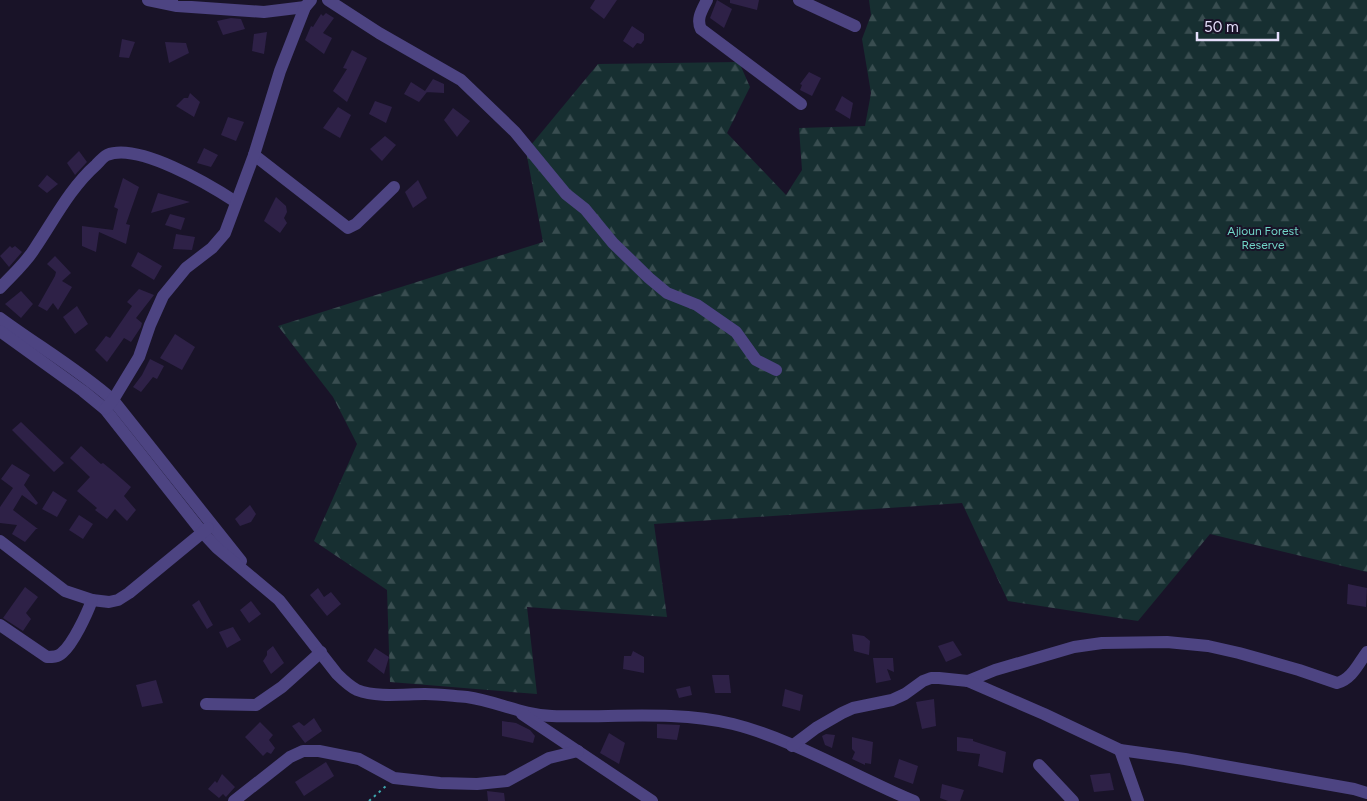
<svg xmlns="http://www.w3.org/2000/svg" width="1367" height="801" viewBox="0 0 1367 801" font-family="Figtree,sans-serif">
<style>
.forest{fill:url(#forest-firs)}
.building{fill:#2e2147}
.lines{fill:none;stroke-linecap:round;stroke-linejoin:round}
.path{stroke:#3ea8af;stroke-width:2;stroke-dasharray:2.5 4;stroke-linecap:butt}
.minor{stroke:#4d4482;stroke-width:12}
.labels{text-anchor:middle;dominant-baseline:central;stroke-width:4;stroke-linejoin:round;paint-order:stroke}
.park-label{font-size:12px;fill:#71d5c7;stroke:#191328}
</style>
<defs>
<pattern id="forest-firs" width="22" height="20" patternUnits="userSpaceOnUse" patternTransform="scale(1.25)"><rect width="22" height="20" fill="#172f31"/><path d="M5 1l3.5 6h-7zM16 11l3.5 6h-7z" fill="#394d50"/></pattern>
</defs>
<rect width="100%" height="100%" fill="#191328"/>
<path class="forest" d="M869 0H1367V572L1210 534 1138 621 1008 601 962 503 654 524 667 617 527 607 537 694 390 682 387 590 314 541 357 444 333 397 278 326 543 242 526 151 598 64 739 62 750 87 727 133 786 195 802 170 799 128 865 126 871 93 862 39 871 15Z"/>
<g class="building">
<path d="M595 0H617L604 19 590 8Z"/>
<path d="M717 0 732 9 724 28 710 18Z"/>
<path d="M730 0H759L757 10 730 3Z"/>
<path d="M326 13 334 18 323 33 332 38 324 54 305 40 311 26 313 27 321 14 323 16Z"/>
<path d="M231 18 241 19 245 29 223 35 217 21Z"/>
<path d="M632 26 644 34V40L641 44 637 43 633 48 623 41Z"/>
<path d="M267 32 264 54 252 51 254 34Z"/>
<path d="M122 39 135 42 129 58 119 57Z"/>
<path d="M165 42 186 43 189 53 169 63Z"/>
<path d="M352 50 367 58 347 102 333 91 347 69 343 68Z"/>
<path d="M809 72 821 78 812 96 800 90 802 85 800 84Z"/>
<path d="M433 79 444 84V93L426 92H427L419 102 404 94 411 82 425 91Z"/>
<path d="M190 93 200 102 194 117 176 106 184 98H188Z"/>
<path d="M842 96 853 103 850 119 835 110Z"/>
<path d="M375 101 392 107 386 123 369 114Z"/>
<path d="M338 107 351 115 340 138 323 128Z"/>
<path d="M453 108 470 121 457 137 444 120Z"/>
<path d="M228 117 244 122 236 141 221 135Z"/>
<path d="M385 136 396 145 382 161 370 149Z"/>
<path d="M204 148 218 155 211 167 197 163Z"/>
<path d="M79 151 87 162 75 175 67 163Z"/>
<path d="M47 175 58 184 47 193 38 186Z"/>
<path d="M123 178 139 187 126 224 130 225 126 244 99 232 96 252 82 246V226L113 230 118 209 114 207Z"/>
<path d="M418 180 427 198 413 208 405 192Z"/>
<path d="M158 193 190 202 151 213Z"/>
<path d="M276 197 286 206 287 212 284 218 287 223 280 233 264 221Z"/>
<path d="M170 214 185 218 181 230 165 225Z"/>
<path d="M176 234 195 237 192 250 173 249Z"/>
<path d="M10 246 12 248 15 246 22 252 9 267 0 256Z"/>
<path d="M138 252 162 266 154 280 131 266Z"/>
<path d="M55 256 71 273 62 281 72 287 58 310 53 303 47 311 38 306 55 276 56 272 47 264Z"/>
<path d="M139 289 154 295 136 318 142 323 141 327 131 342 124 338 107 362 95 350 106 336 110 338 132 306 127 302Z"/>
<path d="M21 291 33 304 21 318 5 304Z"/>
<path d="M77 306 88 324 75 334 63 317Z"/>
<path d="M175 334 195 347 182 370 160 358Z"/>
<path d="M150 359 164 366 157 379 153 377 141 392 133 387 142 375Z"/>
<path d="M21 422 64 463 54 472 12 430Z"/>
<path d="M81 446 101 464 103 463 114 472 131 487 124 496 136 510 127 521 115 509 107 519 95 510 97 508 77 491 90 477 70 458Z"/>
<path d="M12 464 30 475 24 485 38 503 36 505 22 495 13 510 38 529H36L25 542 12 534 17 525 0 523V507L13 488 1 479Z"/>
<path d="M53 491 67 500 57 517 42 509Z"/>
<path d="M250 505 256 514 251 522 240 526 235 519Z"/>
<path d="M79 515 93 524 83 539 69 530Z"/>
<path d="M1348 584 1367 588 1366 607 1347 604Z"/>
<path d="M25 587 38 597 26 613 31 619 23 631 3 618Z"/>
<path d="M318 588 324 597 331 592 341 604 327 616 310 595Z"/>
<path d="M199 600 213 625 207 629 192 605Z"/>
<path d="M251 601 261 614 249 623 240 610Z"/>
<path d="M233 627 241 640 227 648 219 632Z"/>
<path d="M852 634 864 636 870 641 869 655 854 651Z"/>
<path d="M953 641 962 655 946 662 938 646Z"/>
<path d="M273 646 284 663 271 674 263 661 267 655V651Z"/>
<path d="M375 648 389 657 384 674 367 661Z"/>
<path d="M633 651 644 657V673L623 669 624 656H631Z"/>
<path d="M873 658H893L894 672 887 669 891 680 876 683Z"/>
<path d="M712 675H729L731 693H715Z"/>
<path d="M156 680 163 703 142 707 136 685Z"/>
<path d="M690 686 692 695 679 698 676 689Z"/>
<path d="M785 689 803 695 800 711 782 706Z"/>
<path d="M934 699 936 726 922 729 916 702Z"/>
<path d="M314 718 322 731 305 743 292 726 299 722 304 726Z"/>
<path d="M502 721 516 723 530 730 535 736 533 743 502 736Z"/>
<path d="M260 722 273 735 269 740 275 748 271 754 267 752 263 756 245 737Z"/>
<path d="M657 724 680 725 677 740 657 738Z"/>
<path d="M609 733 625 743 619 764 600 753Z"/>
<path d="M826 734 835 735 832 748 825 745 822 736Z"/>
<path d="M852 737 873 742 871 764 865 763V765L852 759 855 752 852 749Z"/>
<path d="M957 737 973 739V741L1006 752 1003 773 978 766 980 754 957 751Z"/>
<path d="M899 759 918 766 913 784 894 777Z"/>
<path d="M326 762 334 776 304 796 295 782Z"/>
<path d="M1110 773 1114 790 1094 792 1090 775Z"/>
<path d="M222 774 235 787 226 797 223 794 219 798 208 789 215 781 217 783Z"/>
<path d="M942 784 964 790 960 801H948L940 798Z"/>
<path d="M487 791 504 793 505 801H488Z"/>
</g>
<g class="lines">
<path class="path" d="M369 801 386 786"/>
<g class="minor">
<path d="M148 0 177 6 264 12 305 7"/>
<path d="M328 0 379 33 461 80 515 132 566 194 585 209 613 243 649 278 667 293 697 305 736 332 756 360 776 370"/>
<path d="M707 0C702 10 696 19 701 29L801 104"/>
<path d="M799 0 855 26"/>
<path d="M254 155 348 228 356 224 394 187"/>
<path d="M0 288C12 275 26 263 35 248 54 220 70 188 96 165 99 162 103 157 107 155 138 142 210 185 236 202"/>
<path d="M0 318C38 346 78 369 113 400L241 561"/>
<path d="M0 331 83 391 105 409 203 533 217 548 279 600 337 674C343 680 349 686 357 690 378 698 404 694 425 694 439 694 453 696 467 697 496 701 522 715 552 716 611 718 674 710 733 724 793 739 856 777 914 801"/>
<path d="M105 409 113 400 139 357 150 325 163 296 186 268 212 248 225 233 254 155 280 71 305 7 311 0"/>
<path d="M0 541 65 591 92 600 109 602 118 600 129 593 208 528"/>
<path d="M0 625 47 657C52 657 58 657 62 653 73 644 87 614 92 600"/>
<path d="M968 681 995 670 1074 647 1102 643 1167 642 1208 646 1239 653 1299 670 1337 683C1352 679 1358 664 1367 652"/>
<path d="M206 704 256 705 282 687 321 652"/>
<path d="M522 714 652 801"/>
<path d="M792 746 816 728 842 713 853 708 892 700 905 694 923 681 931 678H939L968 681 1044 714 1120 750 1185 759 1354 789 1367 793"/>
<path d="M1120 750 1138 801"/>
<path d="M1039 765 1073 801"/>
<path d="M234 801 290 757 303 751H319L359 759 394 778 440 783 477 784 507 781 549 758 578 751"/>
</g>
</g>
<g class="labels">
<g class="park-label">
<text x="1263" y="231">Ajloun Forest<tspan x="1263" dy="14">Reserve</tspan></text>
</g>
</g>
<path d="M1197 32v8h81v-8" fill="none" stroke="#e5defb" stroke-width="2.5"/>
<text x="1204" y="32" font-size="15" fill="#e5defb" stroke="#191328" stroke-width="4" paint-order="stroke">50 m</text>
</svg>
